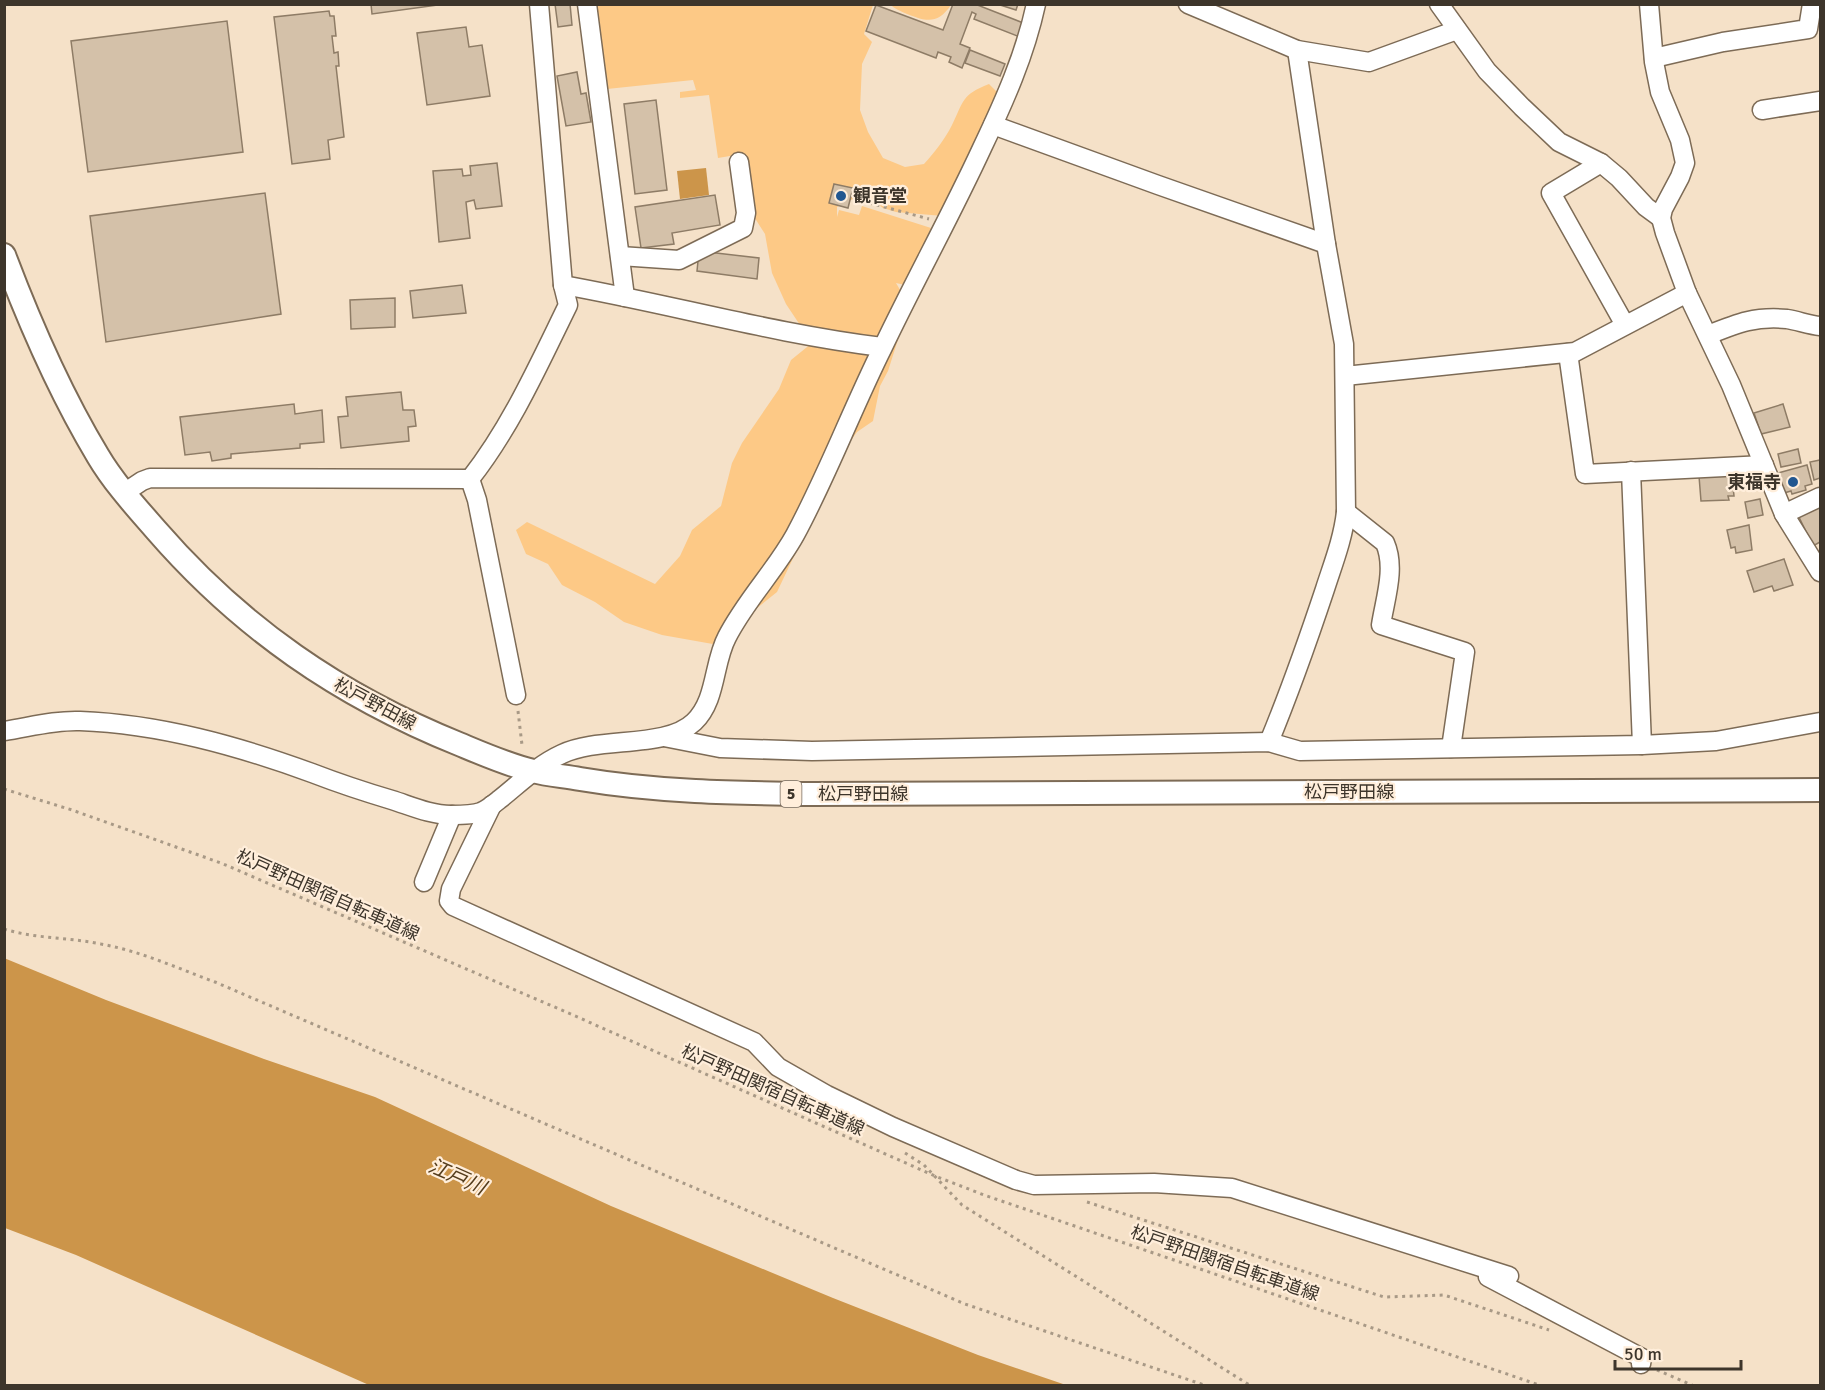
<svg xmlns="http://www.w3.org/2000/svg" width="1825" height="1390" viewBox="0 0 1825 1390" font-family="Signika,'Noto Sans JP',sans-serif">
<style>
.green{fill:#fdc986}
.water{fill:#cc954a}
.building{fill:#d4c1a9;stroke:#8e7c66;stroke-width:1.5}
.lines{fill:none;stroke-linecap:round;stroke-linejoin:round}
.minor-casing{stroke:#7d6b56;stroke-width:21}
.major-casing{stroke:#7d6b56;stroke-width:26}
.path{stroke:#a89986;stroke-width:3;stroke-dasharray:3 4.5;stroke-linecap:butt}
.minor{stroke:#fff;stroke-width:18}
.major{stroke:#fff;stroke-width:22}
.poi-dot{fill:#225790;stroke:#ffeedb;stroke-width:2}
.labels{text-anchor:middle;dominant-baseline:central;stroke-width:4.5;stroke-linejoin:round;paint-order:stroke}
.shield{fill:#ffeedb;stroke:#776c60;stroke-width:1.5}
.shield-label{font-size:16px;font-weight:bold;fill:#3d352b}
.poi-label{font-size:18px;font-weight:bold;fill:#3d352b;stroke:#ffeedb;text-anchor:start}
.street-label{font-size:18px;fill:#3d352b;stroke:#ffeedb}
.water-label{font-size:20px;font-style:italic;fill:#553d1d;stroke:#ffeedb}
</style>
<rect width="100%" height="100%" fill="#f5e1c8"/>
<g class="green">
<path d="M890 4H951V5C938 24 927 22 907 14 901 11 894 9 890 4Z"/>
<path d="M596 5H873L864 34 872 42 862 64 860 110 868 132 883 158 905 167 924 164C935 152 945 139 952 125 964 101 961 95 989 84L999 94 943 216 896 212 883 208 869 198 857 197 837 207V217L839 210 859 215 862 206 931 228 905 285 896 283 909 305 888 371 880 386 873 421 857 432 843 451 840 464 827 494 805 533 777 592 752 612 734 642 724 646 662 635 624 622 595 602 562 585 548 564 526 554 516 530 527 522 655 584 680 556 692 530 721 506 732 463 742 443 779 389 791 360 812 343 786 304 772 273 765 234 751 212 750 173 742 154 718 158 709 95 680 98V92L696 90 693 80 607 89Z"/>
</g>
<g class="water">
<path d="M706 168 709 195 680 199 677 171Z"/>
<path d="M4 958 106 1000 264 1059 375 1097 611 1206 833 1298 978 1355 1066 1385H369L76 1255 5 1228Z"/>
</g>
<g class="building">
<path d="M371 4H445L372 14Z"/>
<path d="M555 4H570L572 25 558 27Z"/>
<path d="M953 4H975L1026 24 1020 37 974 19 976 14 972 12 960 44 970 48 962 68 949 62 951 57 938 52 936 58 866 31 876 5 943 30Z"/>
<path d="M997 4H1018L1016 10Z"/>
<path d="M329 11 330 16H334L336 36H332L334 53 338 52 339 66H336L344 137 328 140 330 159 292 164 274 17Z"/>
<path d="M227 21 243 152 88 172 71 41Z"/>
<path d="M466 27 469 47 482 45 490 96 427 105 417 33Z"/>
<path d="M970 50 1005 64 1000 76 965 63Z"/>
<path d="M577 72 581 94 586 93 591 122 566 126 557 76Z"/>
<path d="M656 100 667 190 635 194 624 104Z"/>
<path d="M497 163 502 206 476 209 474 200 466 202 470 238 439 242 433 171 462 169 463 176 471 175 470 166Z"/>
<path d="M834 184 853 188 848 208 829 203Z"/>
<path d="M265 193 281 314 106 342 90 216Z"/>
<path d="M715 195 720 225 672 233 674 244 641 248 635 207Z"/>
<path d="M699 251 759 258 757 279 697 271Z"/>
<path d="M462 285 466 313 413 318 410 291Z"/>
<path d="M395 298V327L351 329 350 300Z"/>
<path d="M401 392 403 410H414L416 426 408 427 409 441 341 448 338 417 348 416 346 397Z"/>
<path d="M294 404 295 414 322 410 324 442 300 444V448L231 454V458L212 461 210 452 185 455 180 417Z"/>
<path d="M1783 404 1790 427 1761 434 1754 413Z"/>
<path d="M1798 449 1801 463 1781 467 1778 454Z"/>
<path d="M1820 460V478L1814 480 1810 462Z"/>
<path d="M1807 465 1812 484 1805 486 1806 490 1792 494 1791 491 1784 493 1778 473Z"/>
<path d="M1736 474 1737 486H1733L1734 496H1728L1729 500 1701 501 1699 476Z"/>
<path d="M1760 499 1763 515 1748 518 1745 502Z"/>
<path d="M1820 504V542L1813 546 1798 515Z"/>
<path d="M1749 525 1752 550 1736 553 1735 547 1731 548 1727 530Z"/>
<path d="M1784 559 1793 585 1774 591 1772 586 1754 592 1747 571Z"/>
</g>
<g class="lines">
<defs>
<g id="minor">
<path d="M539 4 563 285C670 304 775 334 882 347"/>
<path d="M587 4 625 297"/>
<path d="M1188 4 1297 50 1369 62 1457 30"/>
<path d="M1439 4 1487 71 1522 107 1559 142 1601 163 1619 178 1646 207 1661 218"/>
<path d="M1649 4 1654 62 1660 92 1680 140 1685 163 1680 177 1663 209 1661 218 1665 233 1687 293 1731 385 1784 514 1820 572"/>
<path d="M1654 58 1723 42 1808 29 1812 4"/>
<path d="M1762 110 1820 101"/>
<path d="M993 125 1158 185 1326 244"/>
<path d="M1601 163 1551 193 1625 325"/>
<path d="M620 256 679 260 743 228 746 213 739 162"/>
<path d="M1708 335C1738 323 1755 316 1787 319 1799 321 1809 325 1820 326"/>
<path d="M1568 353 1585 474 1764 465"/>
<path d="M1345 376 1575 352 1687 293"/>
<path d="M1631 471 1642 745"/>
<path d="M470 479C511 427 539 364 568 305L563 285"/>
<path d="M470 479 477 500 516 695"/>
<path d="M124 493 142 481 150 478 470 479"/>
<path d="M1346 512 1385 543C1396 568 1385 599 1381 625L1465 652 1451 748"/>
<path d="M1784 514 1820 497"/>
<path d="M4 731C30 727 55 720 80 721 160 724 238 746 312 773 338 783 365 792 392 800 411 806 431 815 451 815 460 815 473 815 481 812 488 809 495 803 500 799 520 783 538 765 562 754 600 736 666 749 694 722 717 700 713 663 727 637 746 600 775 571 795 535 828 474 852 409 883 347 915 280 951 215 982 148 1004 102 1025 55 1036 4"/>
<path d="M664 737 720 748 812 751 1269 742 1300 751 1642 745 1716 741 1820 722"/>
<path d="M1269 742C1290 691 1308 640 1325 589 1333 564 1343 539 1346 512L1344 344 1326 244 1297 50"/>
<path d="M492 805 451 889 449 901 453 906 754 1042 778 1067 827 1095 893 1127 1016 1180 1034 1185 1154 1183 1232 1188 1509 1276"/>
<path d="M424 882 452 815"/>
<path d="M1488 1277 1642 1358 1641 1364"/>
</g>
<path id="major" d="M4 255C30 324 60 393 98 456 114 483 136 507 156 530 241 628 340 696 459 744 483 754 508 765 533 771 548 775 564 776 580 779 657 792 733 793 811 794L1820 790"/>
</defs>
<use href="#minor" class="minor-casing"/>
<use href="#major" class="major-casing"/>
<g class="path">
<path d="M862 201 929 219"/>
<path d="M518 711 522 745"/>
<path d="M4 789 72 810 221 863 573 1015 935 1176 984 1195 1542 1386"/>
<path d="M4 929C36 939 68 937 101 944 140 951 177 968 215 982L965 1304 1207 1386"/>
<path d="M905 1153 924 1165 962 1205 1251 1386"/>
<path d="M1087 1202 1384 1297 1444 1295 1549 1330"/>
<path d="M1657 1370 1694 1386"/>
</g>
<use href="#minor" class="minor"/>
<use href="#major" class="major"/>
</g>
<g class="poi-dot">
<circle cx="841" cy="196" r="6"/>
<circle cx="1793" cy="482" r="6"/>
</g>
<g class="labels">
<rect class="shield" x="780.5" y="781" width="21" height="26" rx="4.5"/>
<g class="shield-label">
<text x="791" y="794">5</text>
</g>
<g class="poi-label">
<text x="853" y="196">観音堂</text>
<text x="1781" y="482" text-anchor="end">東福寺</text>
</g>
<g class="street-label">
<text transform="translate(375 704) rotate(28)">松戸野田線</text>
<text x="1349" y="792">松戸野田線</text>
<text x="863" y="794">松戸野田線</text>
<text transform="translate(328 895) rotate(24)">松戸野田関宿自転車道線</text>
<text transform="translate(773 1090) rotate(24)">松戸野田関宿自転車道線</text>
<text transform="translate(1225 1263) rotate(19)">松戸野田関宿自転車道線</text>
</g>
<g class="water-label">
<text transform="translate(457 1177) rotate(24)">江戸川</text>
</g>
</g>
<rect width="1825" height="1390" fill="none" stroke="#3d352b" stroke-width="12"/>
<path d="M1615 1360v9h126v-9" fill="none" stroke="#3d352b" stroke-width="3"/>
<text x="1624" y="1360" font-size="18" fill="#3d352b" stroke="#ffeedb" stroke-width="4.5" paint-order="stroke">50 m</text>
</svg>
